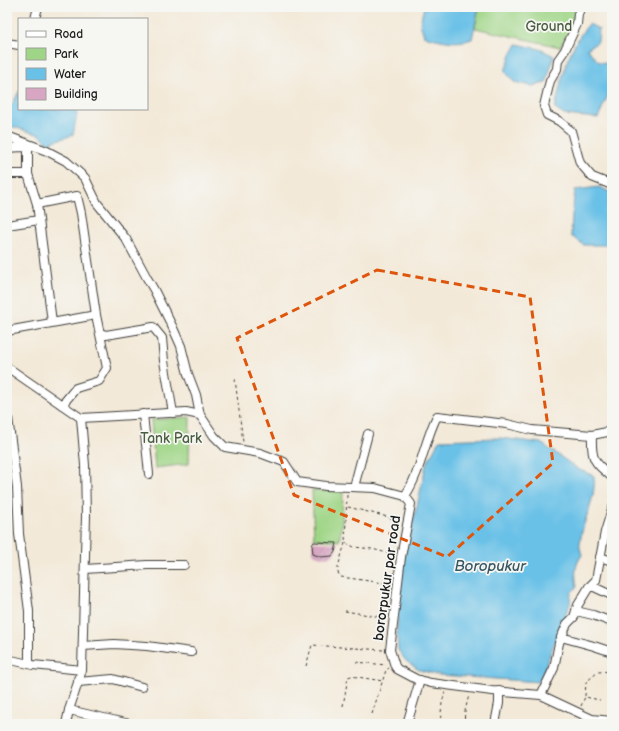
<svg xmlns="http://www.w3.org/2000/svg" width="619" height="731" viewBox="0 0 619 731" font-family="'Balsamiq Sans',sans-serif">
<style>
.green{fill:#9fd586;stroke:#5e7851}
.water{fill:#6ac1e7;stroke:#436e82}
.building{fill:url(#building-hatch)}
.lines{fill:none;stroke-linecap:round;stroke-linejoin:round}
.minor-casing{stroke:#3c3b38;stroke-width:10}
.path{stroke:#3c3b38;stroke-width:1;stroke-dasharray:3 3;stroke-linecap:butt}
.minor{stroke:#fff;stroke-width:8}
.marked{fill:none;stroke:#de560d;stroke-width:3;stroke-dasharray:8 5;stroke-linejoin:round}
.labels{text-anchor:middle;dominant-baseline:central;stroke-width:3.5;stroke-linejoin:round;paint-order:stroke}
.park-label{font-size:14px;fill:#4a5d41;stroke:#f6f6f2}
.street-label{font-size:14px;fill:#1c1c1c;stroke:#f6f6f2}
.water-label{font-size:15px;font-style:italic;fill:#375663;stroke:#f6f6f2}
</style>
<defs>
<pattern id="building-hatch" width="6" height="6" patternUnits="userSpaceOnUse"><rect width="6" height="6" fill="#d8a6c3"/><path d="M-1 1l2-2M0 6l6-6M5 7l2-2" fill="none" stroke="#b98ea7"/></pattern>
</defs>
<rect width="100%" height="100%" fill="#f6f6f2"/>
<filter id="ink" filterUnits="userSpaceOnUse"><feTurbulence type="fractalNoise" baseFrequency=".025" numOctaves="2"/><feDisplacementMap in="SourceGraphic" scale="8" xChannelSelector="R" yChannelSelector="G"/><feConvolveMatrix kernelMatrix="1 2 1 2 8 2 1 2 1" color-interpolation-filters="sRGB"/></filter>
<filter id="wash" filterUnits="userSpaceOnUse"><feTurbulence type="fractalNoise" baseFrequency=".012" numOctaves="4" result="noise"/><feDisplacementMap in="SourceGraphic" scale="16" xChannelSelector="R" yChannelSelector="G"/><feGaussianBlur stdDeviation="0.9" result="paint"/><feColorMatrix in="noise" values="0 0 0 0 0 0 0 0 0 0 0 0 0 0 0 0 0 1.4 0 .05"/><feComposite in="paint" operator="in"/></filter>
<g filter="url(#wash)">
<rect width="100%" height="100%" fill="#f3e9d8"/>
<g class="green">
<path d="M479 7H576L571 28 560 47 475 28Z"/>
<path d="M190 417 189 464 155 468 151 420Z"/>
<path d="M312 490 343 491 342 525 339 541 314 539Z"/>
</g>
<g class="water">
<path d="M424 7H479L472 39C456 45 440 40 424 36L420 23Z"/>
<path d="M589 24 599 29 598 42 587 49 599 62 612 64V87L611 88 598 118 564 115 555 109C562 77 567 49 589 24Z"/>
<path d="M517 44 540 49 554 56 546 83 532 86 514 82 505 71 511 55Z"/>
<path d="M19 91V109H78L73 135 48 143 40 135 7 125V114Z"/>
<path d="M599 187 612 193V238L610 245H584L571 236 572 216 575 190Z"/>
<path d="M500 438 541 443 578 469 594 476C597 499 582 520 580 543 579 547 581 551 582 555 574 566 575 574 577 587L571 593 570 604 539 682 439 675 419 670 406 661 398 650 397 633 398 604 406 547 417 506 426 465 439 440Z"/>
</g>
<g id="blocks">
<path class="building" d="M314 542 337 543 335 552 332 556 321 557 313 554 312 545Z"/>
</g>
</g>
<g filter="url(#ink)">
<use href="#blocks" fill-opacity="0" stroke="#3c3b38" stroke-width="1"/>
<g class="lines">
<defs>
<g id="minor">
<path d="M581 7 578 14 577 24 565 50 558 60 557 69 550 81 544 106 547 115 559 121 571 131 580 163 592 177 612 185"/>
<path d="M611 7H612"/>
<path d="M35 19 38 7"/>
<path d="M7 43 19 45"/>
<path d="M7 136 47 151 66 161 85 178 97 203 126 239 147 278 154 290 173 328 181 346 188 374 196 395 200 415"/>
<path d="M7 148 23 147 28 148V174L37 204 77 196 81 213 96 315 107 368 99 381 76 388 62 405"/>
<path d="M7 174H28"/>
<path d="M37 204 52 322"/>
<path d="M7 225 39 220"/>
<path d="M7 331 96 315"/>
<path d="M100 333 106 335 153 327 162 338 164 361 173 413"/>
<path d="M7 367 81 418 186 412 200 415 214 436 225 447 260 453 284 462 297 482 326 486 375 488 405 496 411 504 401 557 390 650 395 666 397 669 416 679 431 683 492 691 541 695 592 719 612 721"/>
<path d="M7 410 17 487 19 534 29 611V664"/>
<path d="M143 414 149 474"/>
<path d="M592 435 612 431"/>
<path d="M354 487 368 434"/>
<path d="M405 496C421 472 424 442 437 416L507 424 532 430 592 435C591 460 594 462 612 477"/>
<path d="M600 557 612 561"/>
<path d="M85 569 147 565H184"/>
<path d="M589 587H594L611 595"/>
<path d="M576 611 593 615 612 622"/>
<path d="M561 637 594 646 612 652"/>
<path d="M83 646 114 644 147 646 191 652"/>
<path d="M7 659 33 665 82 670"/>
<path d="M78 682 113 679 142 687"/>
<path d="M541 695 554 668 559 643 567 624 574 617 578 605 589 587 596 580 605 532 612 509"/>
<path d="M69 710 130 724"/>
<path d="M66 724 69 710 82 670 86 516 85 465 81 418"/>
<path d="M407 724 420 680"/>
<path d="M495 724 499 703V691"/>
</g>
</defs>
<use href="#minor" class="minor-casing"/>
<g class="path">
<path d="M235 379 243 442"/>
<path d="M347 495 345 543 338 567V573L341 577 391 584"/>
<path d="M348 507 388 517 400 522"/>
<path d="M346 543 354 547 372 549 395 555"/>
<path d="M345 611 387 618"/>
<path d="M356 662 386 665"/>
<path d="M306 666 312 645 383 650"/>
<path d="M585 696 586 682 598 672 612 671"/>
<path d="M343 706 348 677 351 676 383 681"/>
<path d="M581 706 585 697 600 700"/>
<path d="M372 714 386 670 389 668"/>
<path d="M440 724 442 703 445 692"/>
<path d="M464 724 465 711 469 695"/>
<path d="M572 724 575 719"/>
</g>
<use href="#minor" class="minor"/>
</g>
</g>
<path class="marked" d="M377 270 530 297 553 463 447 557 294 495 237 338Z"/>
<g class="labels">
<g class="park-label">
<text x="549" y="26">Ground</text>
<text x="171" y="438">Tank Park</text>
</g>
<g class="street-label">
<text transform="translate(387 578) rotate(-82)">bororpukur par road</text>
</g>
<g class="water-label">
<text x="490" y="566">Boropukur</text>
</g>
</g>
<rect width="619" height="731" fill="none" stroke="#f6f6f2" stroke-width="24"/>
<rect x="18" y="18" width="130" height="92" fill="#f6f6f2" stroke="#9f9f9c"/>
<rect x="26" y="31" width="20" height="6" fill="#ffffff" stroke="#9f9f9c"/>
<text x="54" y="38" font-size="12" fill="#1c1c1c">Road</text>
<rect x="26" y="48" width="20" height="12" fill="#9fd586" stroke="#9f9f9c"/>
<text x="54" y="58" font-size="12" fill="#1c1c1c">Park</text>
<rect x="26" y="68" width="20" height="12" fill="#6ac1e7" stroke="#9f9f9c"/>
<text x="54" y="78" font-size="12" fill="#1c1c1c">Water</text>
<rect x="26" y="88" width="20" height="12" fill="#d8a6c3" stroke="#9f9f9c"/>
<text x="54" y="98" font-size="12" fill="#1c1c1c">Building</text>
</svg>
